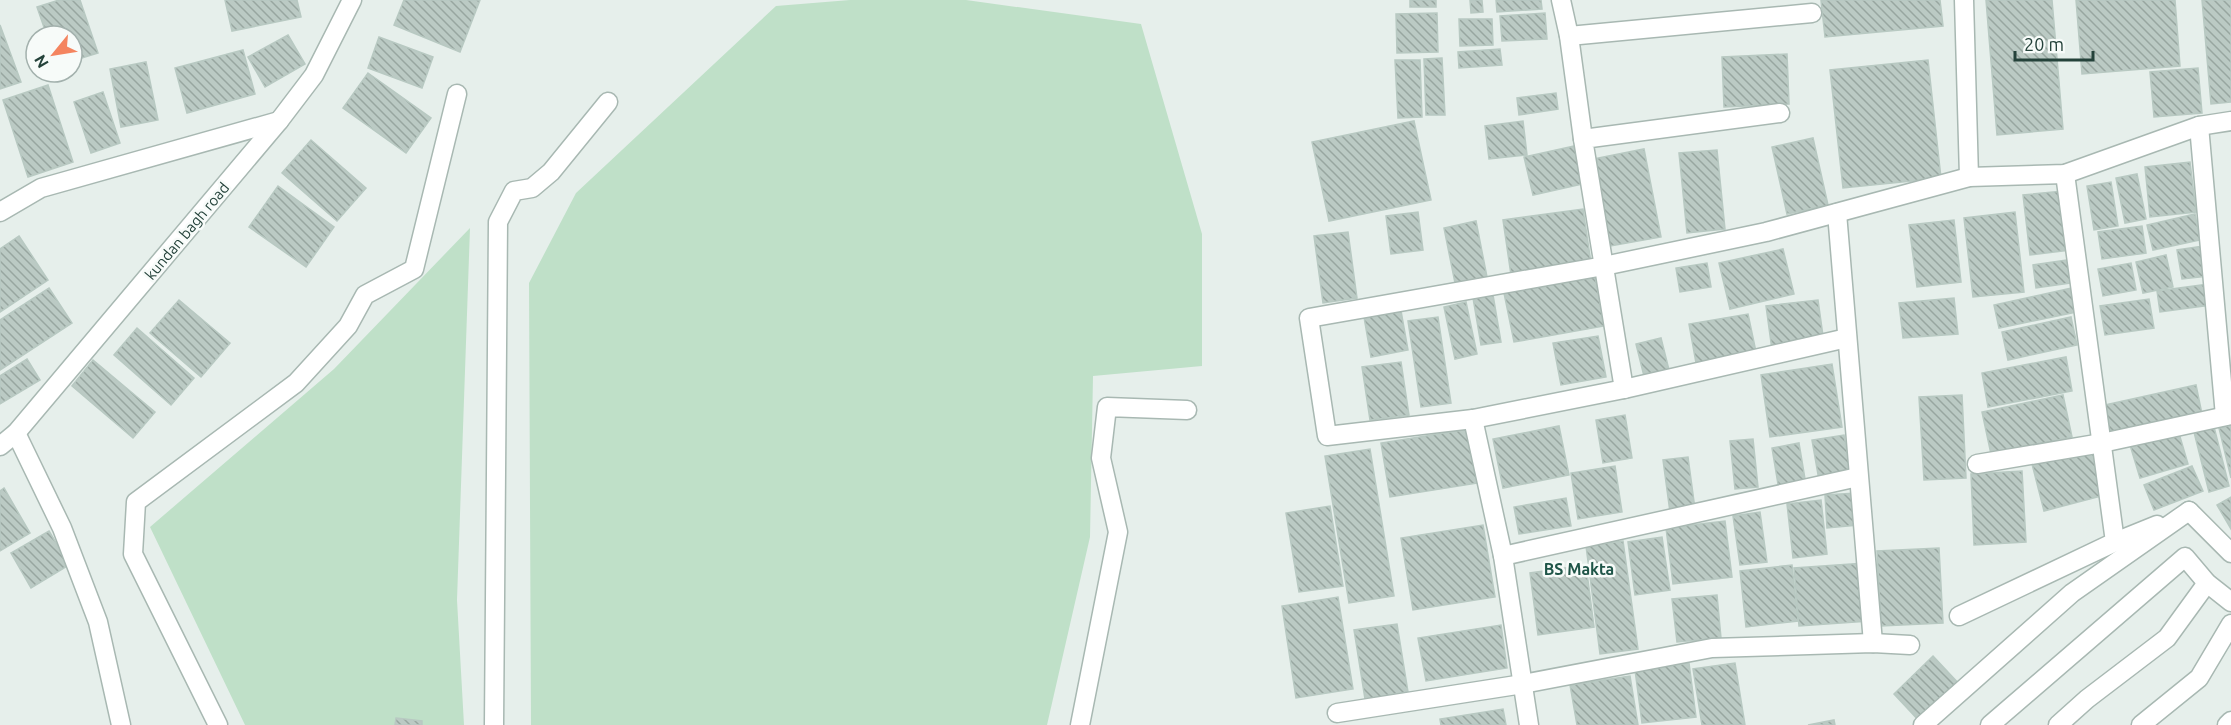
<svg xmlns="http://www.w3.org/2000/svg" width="2231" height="725" viewBox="0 0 2231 725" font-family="Ubuntu,sans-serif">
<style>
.green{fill:#bfe0c8}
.building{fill:url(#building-back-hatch);stroke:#b8c9c2;stroke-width:1.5}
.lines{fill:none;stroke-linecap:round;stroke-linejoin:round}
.minor-casing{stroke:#a8b8b2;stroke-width:21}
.minor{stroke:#fff;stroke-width:18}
.labels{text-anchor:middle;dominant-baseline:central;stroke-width:5;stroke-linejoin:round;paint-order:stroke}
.street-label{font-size:15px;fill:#24423a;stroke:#f7fbf9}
.neighbourhood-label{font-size:16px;font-weight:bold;fill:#1f5548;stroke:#f7fbf9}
</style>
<defs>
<pattern id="building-back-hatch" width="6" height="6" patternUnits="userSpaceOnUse" patternTransform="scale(1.5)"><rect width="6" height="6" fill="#bbcac4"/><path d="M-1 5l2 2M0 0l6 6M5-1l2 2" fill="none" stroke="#98a6a0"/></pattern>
</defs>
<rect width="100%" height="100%" fill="#e6efeb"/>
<g class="green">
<path d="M850 0H966L1141 24 1202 234V366L1093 376 1090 537 1047 725H531L529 283 576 193 776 6Z"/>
<path d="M470 228 457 600 464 725H245L150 527 334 369Z"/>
</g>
<g class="building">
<path d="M59 0H80L98 53 72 61V36H47L37 7Z"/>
<path d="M225 0H297L301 17 232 31Z"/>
<path d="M404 0H480L460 52 394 25Z"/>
<rect x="1410" y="0" width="26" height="7"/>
<path d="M1470 0H1482L1483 12 1471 13Z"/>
<path d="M1496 0H1541L1542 9 1497 12Z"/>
<path d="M1821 0H1940L1943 26 1825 37Z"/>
<path d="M1986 0H2052L2063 129 1997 135Z"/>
<path d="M2076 0H2175L2180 66 2082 74Z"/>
<path d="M2202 0H2231V102L2211 104Z"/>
<path d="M1437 13 1438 52 1397 53 1396 14Z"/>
<path d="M1545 13 1547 39 1502 41 1500 16Z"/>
<path d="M1459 19H1492L1493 45 1460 46Z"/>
<path d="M0 25 21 82 0 89Z"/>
<path d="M288 35 305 64 265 87 248 57Z"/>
<path d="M379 37 433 57 422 88 368 68Z"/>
<path d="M1500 49 1502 65 1459 68 1458 52Z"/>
<path d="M243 50 255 94 187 113 175 68Z"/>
<path d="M1787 54 1789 104 1724 107 1722 57Z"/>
<path d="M1442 58 1445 115H1426L1424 59Z"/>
<path d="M1395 60H1420L1422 117 1398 118Z"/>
<path d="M1928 60 1941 178 1843 188 1830 70Z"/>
<path d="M146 62 158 120 121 127 110 69Z"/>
<path d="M2198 68 2202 113 2154 117 2150 72Z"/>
<path d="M368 73 431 118 406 153 343 108Z"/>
<path d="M48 85 73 162 28 177 3 100Z"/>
<path d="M103 92 120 143 91 153 74 102Z"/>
<path d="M1556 93 1558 109 1519 115 1517 98Z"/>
<path d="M1414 121 1431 200 1329 221 1312 142Z"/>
<path d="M1523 121 1527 155 1489 159 1485 126Z"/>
<path d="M1813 138 1828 205 1787 214 1772 147Z"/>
<path d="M311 140 366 188 337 221 282 173Z"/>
<path d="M1579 145 1587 183 1533 195 1524 157Z"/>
<path d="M1644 149 1661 237 1605 247 1588 160Z"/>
<path d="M1717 150 1725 229 1687 233 1679 153Z"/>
<path d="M2190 162 2196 212 2150 217 2145 167Z"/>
<path d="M2137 174 2146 219 2125 223 2116 178Z"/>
<path d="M2111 182 2118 226 2094 230 2087 186Z"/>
<path d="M278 186 334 227 306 267 249 227Z"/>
<path d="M2063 191 2070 250 2030 255 2023 195Z"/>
<path d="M1583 209 1591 263 1511 275 1503 220Z"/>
<path d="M1418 212 1423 250 1391 254 1386 216Z"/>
<path d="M2015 212 2024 292 1973 297 1964 218Z"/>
<path d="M2195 214 2200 240 2153 250 2147 225Z"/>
<path d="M1954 220 1961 282 1917 287 1909 225Z"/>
<path d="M1476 221 1487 277 1455 283 1444 228Z"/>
<path d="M2142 226 2146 253 2102 259 2098 232Z"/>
<path d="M1348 232 1357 298 1323 303 1314 236Z"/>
<path d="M19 236 48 280 0 312V249Z"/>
<path d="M2203 246 2208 276 2182 279 2177 250Z"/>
<path d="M1783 249 1794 294 1730 309 1719 263Z"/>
<path d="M2166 255 2173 287 2143 293 2136 262Z"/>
<path d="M2073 259 2077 282 2036 288 2033 265Z"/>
<path d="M1707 263 1711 287 1680 292 1676 268Z"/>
<path d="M2131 263 2136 290 2103 296 2098 269Z"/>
<path d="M1594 271 1604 326 1514 342 1503 288Z"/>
<path d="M2208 284 2211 305 2160 312 2157 291Z"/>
<path d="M49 288 72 323 0 370V320Z"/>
<path d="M2072 288 2077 312 1999 328 1994 305Z"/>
<path d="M1493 295 1501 342 1481 345 1473 298Z"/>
<path d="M1954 298 1958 334 1903 338 1899 303Z"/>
<path d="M2149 299 2154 328 2105 335 2100 306Z"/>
<path d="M179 300 230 343 201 377 150 333Z"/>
<path d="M1818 300 1824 343 1772 350 1766 306Z"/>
<path d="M1466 302 1477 354 1455 359 1444 307Z"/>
<path d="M1401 311 1408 350 1371 357 1364 317Z"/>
<path d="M1748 314 1756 352 1696 363 1689 324Z"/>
<path d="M1438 317 1451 403 1421 407 1408 321Z"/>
<path d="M2071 317 2077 345 2008 360 2002 332Z"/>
<path d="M137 328 194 378 171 405 114 355Z"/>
<path d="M1598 336 1606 377 1561 385 1553 343Z"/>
<path d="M1661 338 1669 370 1644 376 1636 344Z"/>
<path d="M2066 357 2072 391 1988 407 1982 373Z"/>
<path d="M27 359 40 380 0 404V376Z"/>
<path d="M93 360 155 412 133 438 72 386Z"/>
<path d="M1401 362 1409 415 1370 420 1362 367Z"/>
<path d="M1832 364 1842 427 1770 437 1761 375Z"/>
<path d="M2196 385 2202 414 2106 435 2100 406Z"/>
<path d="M1962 395 1966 478 1924 480 1919 397Z"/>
<path d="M2063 395 2072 437 1991 454 1982 412Z"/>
<path d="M1625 415 1632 458 1603 463 1596 420Z"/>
<path d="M2213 423 2229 486 2209 492 2193 428Z"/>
<path d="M2231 425V478L2219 428Z"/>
<path d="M1559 426 1569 475 1503 488 1493 439Z"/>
<path d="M1469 429 1478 483 1390 497 1381 443Z"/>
<path d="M2178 430 2188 464 2140 478 2130 445Z"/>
<path d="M1844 435 1851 474 1819 480 1812 440Z"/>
<path d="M1753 439 1758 487 1735 489 1730 441Z"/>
<path d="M1799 443 1806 485 1779 490 1772 448Z"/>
<path d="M1370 449 1394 596 1349 603 1325 456Z"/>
<path d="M2092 449 2105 495 2044 511 2032 464Z"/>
<path d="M1688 457 1695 509 1670 512 1663 460Z"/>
<path d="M1615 466 1622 512 1578 519 1571 473Z"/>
<path d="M2192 466 2203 491 2154 510 2144 485Z"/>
<path d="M2022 471 2026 542 1974 545 1971 474Z"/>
<path d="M4 488 30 533 0 551V491Z"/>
<path d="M1856 493 1858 525 1827 528 1825 495Z"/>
<path d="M2231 497V529L2217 505Z"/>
<path d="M1566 498 1571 526 1519 534 1514 507Z"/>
<path d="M1821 500 1827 554 1793 558 1787 504Z"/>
<path d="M1330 506 1343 586 1299 592 1286 513Z"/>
<path d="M1760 512 1767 562 1740 565 1733 516Z"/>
<path d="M1725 521 1732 577 1673 584 1666 528Z"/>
<path d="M1483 525 1495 597 1413 610 1401 538Z"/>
<path d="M49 531 69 565 31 588 11 553Z"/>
<path d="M1662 537 1670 590 1635 595 1628 542Z"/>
<path d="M1623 541 1638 649 1600 654 1586 546Z"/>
<path d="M1939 548 1943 623 1881 626 1877 551Z"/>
<path d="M1865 563 1869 621 1799 626 1794 568Z"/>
<path d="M1586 565 1594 627 1538 635 1530 573Z"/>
<path d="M1792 565 1798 621 1746 627 1740 571Z"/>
<path d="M1717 595 1721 638 1677 642 1672 599Z"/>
<path d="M1338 597 1353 689 1296 698 1282 606Z"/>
<path d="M1397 624 1408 692 1365 699 1354 630Z"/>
<path d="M1501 625 1507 668 1426 681 1418 638Z"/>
<path d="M1933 656 1961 686 1922 724 1894 694Z"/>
<path d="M1689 663 1696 717 1642 723 1635 670Z"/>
<path d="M1735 663 1745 725H1702L1693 669Z"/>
<path d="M1630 676 1638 725H1577L1570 685Z"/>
<path d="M1503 709 1506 725H1441L1440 719Z"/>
<path d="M396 718 422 721V725H395Z"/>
<path d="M1834 720 1835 725H1808Z"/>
</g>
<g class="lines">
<defs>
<g id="minor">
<path d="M1561 0 1569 36 1583 139"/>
<path d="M1964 0 1969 177"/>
<path d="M1569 36 1812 13"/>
<path d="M2199 126 2225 416"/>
<path d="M0 212 41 188 279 121"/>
<path d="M1837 213 1873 643"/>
<path d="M1847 338 1624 389 1473 419 1327 436 1309 318 1604 266 1766 232 1969 177 2065 174 2199 126 2231 121"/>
<path d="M1624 389 1583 139 1780 113"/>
<path d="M1473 419 1503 556 1529 725"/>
<path d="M16 433 62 528 98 622 121 725"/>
<path d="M0 446 16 433 279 121 314 75 352 0"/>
<path d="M1977 464 2102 443 2231 415"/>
<path d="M2189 511 2231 553"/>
<path d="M2115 542 2157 525"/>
<path d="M1503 556 1858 477"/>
<path d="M1959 616 2115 542 2065 174"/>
<path d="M1337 713 1523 684 1712 648 1873 643 1910 645"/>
<path d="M218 725 133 554 136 502 296 383 348 326 365 295 414 269 457 94"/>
<path d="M494 725 498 222 514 191 532 188 551 172 608 102"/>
<path d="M1080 725 1118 532 1101 458 1107 407 1187 410"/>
<path d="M1923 725 2072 593 2189 511"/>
<path d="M1990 725 2185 557 2207 583 2231 602"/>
<path d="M2058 725 2087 699 2167 638 2207 583"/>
<path d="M2141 725 2199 678 2231 624"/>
<path d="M2227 725 2231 721"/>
</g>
</defs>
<use href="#minor" class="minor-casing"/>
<use href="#minor" class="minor"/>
</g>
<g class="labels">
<g class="street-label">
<text transform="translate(187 231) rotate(-50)">kundan bagh road</text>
</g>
<g class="neighbourhood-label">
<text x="1579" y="569">BS Makta</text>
</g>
</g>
<g transform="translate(54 54) rotate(240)"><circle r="28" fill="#f7fbf9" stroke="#a3b1ad" stroke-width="1.5"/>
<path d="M0-4.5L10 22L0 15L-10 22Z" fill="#f4845f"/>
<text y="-9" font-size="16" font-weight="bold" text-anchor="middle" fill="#24423a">N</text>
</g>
<path d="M2015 51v9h78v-9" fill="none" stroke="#24423a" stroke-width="3"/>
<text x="2024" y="51" font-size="18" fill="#24423a" stroke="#f7fbf9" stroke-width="4.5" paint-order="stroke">20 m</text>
</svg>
